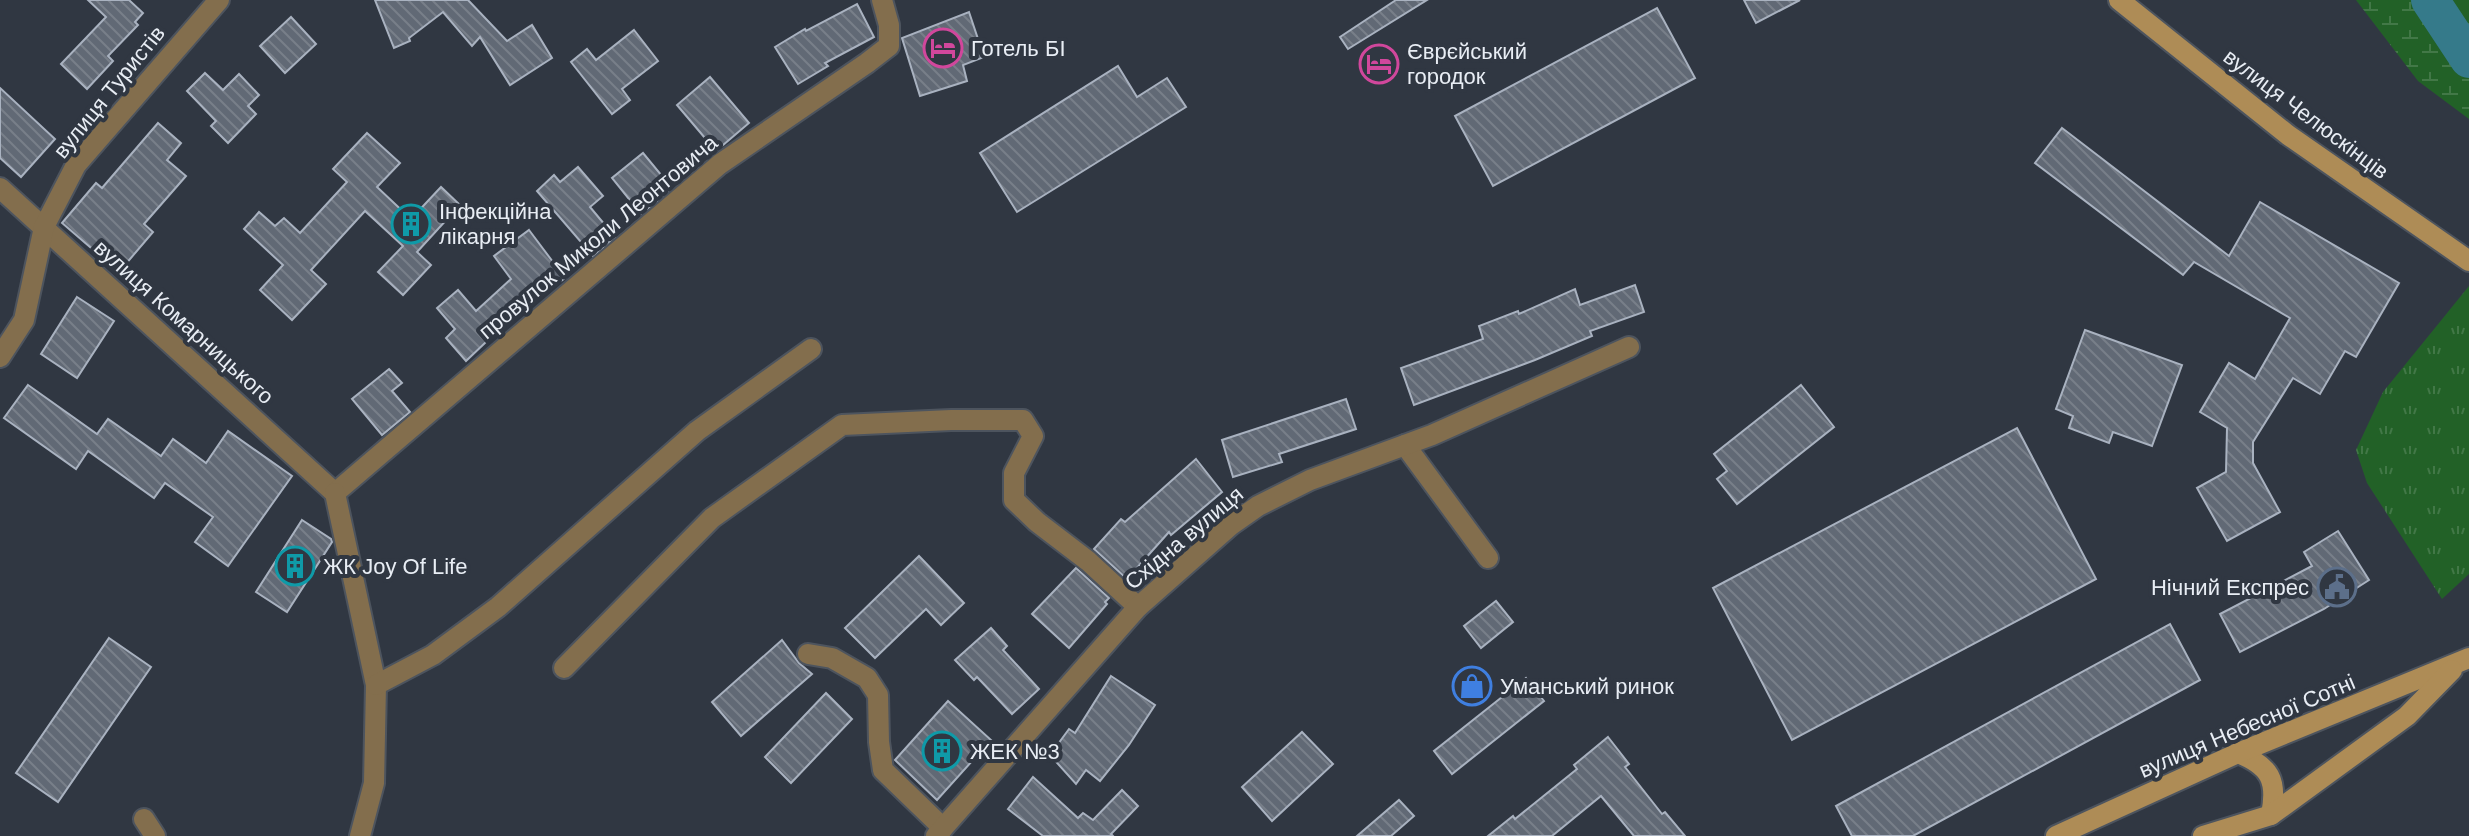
<svg xmlns="http://www.w3.org/2000/svg" width="2469" height="836" viewBox="0 0 2469 836" font-family="Arial,sans-serif">
<style>
.grass{fill:url(#grass-tufts)}
.wetland{fill:url(#wetland-marsh)}
.lines{fill:none;stroke-linecap:round;stroke-linejoin:round}
.river{stroke:#357a8a;stroke-width:38}
.building{fill:url(#building-back-hatch);stroke:#a9b2c0;stroke-width:2}
.minor-casing{stroke:#4d545e;stroke-width:24}
.secondary-casing{stroke:#4d545e;stroke-width:24}
.minor{stroke:#836e4d;stroke-width:20}
.secondary{stroke:#ae8c56;stroke-width:20}
.labels{text-anchor:middle;dominant-baseline:central;stroke-width:8;stroke-linejoin:round;paint-order:stroke}
.poi-label{font-size:22px;fill:#e8edf4;stroke:#303742;text-anchor:start}
.street-label{font-size:22px;fill:#e8edf4;stroke:#303742}
</style>
<defs>
<pattern id="grass-tufts" width="24" height="20" patternUnits="userSpaceOnUse" patternTransform="scale(2)"><rect width="24" height="20" fill="#226127"/><path d="M3 7l-1-3M5 7V3M7 7l1-3M15 17l-1-3M17 17v-4M19 17l1-3" fill="none" stroke="#427847"/></pattern>
<pattern id="wetland-marsh" width="20" height="14" patternUnits="userSpaceOnUse" patternTransform="scale(2)"><rect width="20" height="14" fill="#226127"/><path d="M1 5h8M5 5V1M11 12h8M15 12V8" fill="none" stroke="#427847"/></pattern>
<pattern id="building-back-hatch" width="6" height="6" patternUnits="userSpaceOnUse" patternTransform="scale(2)"><rect width="6" height="6" fill="#616975"/><path d="M-1 5l2 2M0 0l6 6M5-1l2 2" fill="none" stroke="#787f89"/></pattern>
</defs>
<rect width="100%" height="100%" fill="#303742"/>
<path class="grass" d="M2469 286V574L2442 599 2367 483 2356 450 2383 392Z"/>
<path class="wetland" d="M2356 0H2469V119L2418 81Z"/>
<g class="lines">
<path class="river" d="M2430 0 2469 59"/>
</g>
<g class="building">
<path d="M88 0H129L143 13 135 22 138 25 108 56 113 61 87 89 61 64 106 17Z"/>
<path d="M375 0H468L507 41 532 25 552 58 510 85 480 37 472 46 443 12 409 38 410 41 394 48Z"/>
<path d="M1396 0H1427L1348 49 1340 37Z"/>
<path d="M1744 0H1800L1756 23Z"/>
<path d="M857 4 874 37 825 63 828 66 798 84 775 47 805 29 806 31Z"/>
<path d="M1657 8 1695 78 1493 186 1455 116Z"/>
<path d="M969 12 984 57 963 65 967 81 920 96 902 38Z"/>
<path d="M291 17 316 44 285 73 260 46Z"/>
<path d="M634 30 658 61 622 89 630 100 612 114 571 62 587 49 596 60Z"/>
<path d="M1118 66 1137 97 1167 78 1186 107 1017 212 980 153Z"/>
<path d="M205 73 223 90 239 74 259 95 248 106 256 114 228 143 211 126 216 121 187 91Z"/>
<path d="M710 77 749 123 716 151 677 105Z"/>
<path d="M0 88 55 139 21 177 0 158Z"/>
<path d="M158 123 181 143 167 160 186 176 144 224 153 232 119 272 62 223 96 183 102 188Z"/>
<path d="M2062 128 2229 256 2260 202 2399 283 2356 357 2345 351 2320 394 2293 378 2253 442V463L2280 512 2227 541 2197 488 2226 472 2227 428 2200 412 2229 363 2255 379 2290 318 2194 262 2183 275 2035 163Z"/>
<path d="M367 133 400 163 377 187 411 219 441 187 460 205 417 252 431 265 403 295 378 272 403 246 365 211 311 270 326 284 292 320 260 290 283 265 244 229 259 212 275 226 284 218 300 233 347 182 333 169Z"/>
<path d="M643 153 672 188 641 214 612 178Z"/>
<path d="M578 167 603 196 590 207 615 237 593 256 537 191 554 175 560 182Z"/>
<path d="M529 230 565 278 508 321 466 361 446 338 455 329 437 308 458 290 476 311 511 279 494 256Z"/>
<path d="M1635 285 1644 312 1590 331 1592 336 1535 360 1414 405 1401 368 1483 339 1479 326 1518 311 1519 314 1575 289 1580 305Z"/>
<path d="M77 297 114 321 77 378 41 354Z"/>
<path d="M2085 330 2182 365 2152 446 2113 432 2109 443 2069 428 2073 416 2056 409Z"/>
<path d="M389 369 402 383 392 391 410 412 382 435 352 399Z"/>
<path d="M28 385 97 434 108 419 161 456 173 439 206 463 228 431 292 476 228 566 195 542 213 517 165 483 154 498 88 451 76 469 4 418Z"/>
<path d="M1801 385 1834 427 1737 504 1717 479 1727 471 1714 454Z"/>
<path d="M1346 399 1356 429 1279 454 1282 462 1233 477 1222 440Z"/>
<path d="M2017 428 2096 579 1792 740 1713 588Z"/>
<path d="M1196 459 1222 492 1171 535 1169 532 1127 579 1094 549 1121 519 1125 522Z"/>
<path d="M302 520 331 539 332 542 287 612 256 592Z"/>
<path d="M2338 531 2369 580 2324 609 2240 652 2220 614 2312 566 2304 552Z"/>
<path d="M919 556 964 603 941 625 926 609 875 658 845 628Z"/>
<path d="M1076 568 1109 598 1105 602 1107 604 1069 648 1032 614Z"/>
<path d="M1496 601 1513 622 1481 648 1464 626Z"/>
<path d="M2170 624 2200 680 1913 836H1852L1836 806Z"/>
<path d="M991 628 1007 646 1003 650 1039 689 1012 714 977 677 974 680 955 660Z"/>
<path d="M109 638 151 667 58 802 16 773Z"/>
<path d="M782 640 799 663 812 674 741 736 712 702Z"/>
<path d="M1111 676 1155 705 1129 745 1100 781 1086 770 1076 784 1050 755 1069 729 1075 733Z"/>
<path d="M1526 678 1544 701 1452 774 1434 751Z"/>
<path d="M826 693 852 719 791 783 765 757Z"/>
<path d="M948 701 991 740 937 800 895 760Z"/>
<path d="M1302 732 1333 764 1272 821 1242 787Z"/>
<path d="M1608 737 1629 764 1625 767 1662 814 1665 812 1685 836H1634L1601 796 1552 836H1488L1513 816 1515 819 1577 769 1574 765Z"/>
<path d="M1033 777 1078 818 1083 813 1093 820 1122 790 1138 806 1111 834 1113 836H1043L1008 809Z"/>
<path d="M1399 800 1414 816 1391 836H1357Z"/>
</g>
<g class="lines">
<defs>
<g id="minor">
<path d="M0 188 335 493"/>
<path d="M0 357 24 320 44 227 76 165 219 0"/>
<path d="M1405 445 1488 558"/>
<path d="M335 493 720 164 867 63 889 46V25L882 0"/>
<path d="M335 493 376 685 374 783 360 836"/>
<path d="M808 654 832 658 867 678 878 695 879 742 883 770 943 828"/>
<path d="M564 668 712 518 842 425 951 420H1023L1033 436 1014 473V500L1037 522 1088 561 1138 607"/>
<path d="M376 685 433 655 498 607 697 431 811 349"/>
<path d="M144 819 155 836"/>
<path d="M936 836 1138 607 1231 525 1258 506 1310 480 1432 435 1629 347"/>
</g>
<g id="secondary">
<path d="M2119 0 2288 135 2469 261"/>
<path d="M2238 753C2270 766 2278 780 2271 815"/>
<path d="M2056 836 2238 753 2469 658"/>
<path d="M2203 836 2271 815 2407 716 2452 670"/>
</g>
</defs>
<use href="#minor" class="minor-casing"/>
<use href="#secondary" class="secondary-casing"/>
<use href="#minor" class="minor"/>
<use href="#secondary" class="secondary"/>
</g>
<defs>
<symbol id="hotel-ring" viewBox="-11 -11 22 22"><circle r="9.5" fill="#303742" stroke="#d1479c" stroke-width="1.5"/><path d="M-6-4.5h1.5V1H6V5H4.5V3h-9V5H-6ZM-4 0a1.8 1.8 0 1 1 3.6 0ZM.5 0V-2.5h3Q6-2.5 6 0Z" fill="#d1479c"/></symbol>
<symbol id="building-ring" viewBox="-11 -11 22 22"><circle r="9.5" fill="#303742" stroke="#0f9aa8" stroke-width="1.5"/><path d="M-4-6H4V6H1V3H-1V6H-4ZM-2.5-4.3h1.7v1.8h-1.7ZM.8-4.3h1.7v1.8H.8ZM-2.5-1h1.7V.8h-1.7ZM.8-1h1.7V.8H.8Z" fill="#0f9aa8"/></symbol>
<symbol id="civic-ring" viewBox="-11 -11 22 22"><circle r="9.5" fill="#303742" stroke="#5c6f8a" stroke-width="1.5"/><path d="M-.6-6.5H3V-4.5H.6V-3L4-1V1h2V6H-6V1h2V-1L-.6-3ZM-1.2 2.5V6h2.4V2.5Z" fill="#5c6f8a"/></symbol>
<symbol id="shop-ring" viewBox="-11 -11 22 22"><circle r="9.5" fill="#303742" stroke="#3f7fe0" stroke-width="1.5"/><path d="M-5-2.5h2.3a2.7 3.5 0 0 1 5.4 0H5L5.5 6h-11ZM-1.5-2.5h3a1.5 2.3 0 0 0-3 0Z" fill="#3f7fe0"/></symbol>
</defs>
<g fill-rule="evenodd">
<use href="#hotel-ring" x="921" y="26" width="44" height="44"/>
<use href="#hotel-ring" x="1357" y="42" width="44" height="44"/>
<use href="#building-ring" x="389" y="202" width="44" height="44"/>
<use href="#building-ring" x="273" y="544" width="44" height="44"/>
<use href="#civic-ring" x="2315" y="565" width="44" height="44"/>
<use href="#shop-ring" x="1450" y="664" width="44" height="44"/>
<use href="#building-ring" x="920" y="729" width="44" height="44"/>
</g>
<g class="labels">
<g class="poi-label">
<text x="971" y="48">Готель БІ</text>
<text x="1407" y="51">Єврєйський<tspan x="1407" dy="25">городок</tspan></text>
<text x="439" y="211">Інфекційна<tspan x="439" dy="25">лікарня</tspan></text>
<text x="323" y="566">ЖК Joy Of Life</text>
<text x="2309" y="587" text-anchor="end">Нічний Експрес</text>
<text x="1500" y="686">Уманський ринок</text>
<text x="970" y="751">ЖЕК №3</text>
</g>
<g class="street-label">
<text transform="translate(109 92) rotate(-51)">вулиця Туристів</text>
<text transform="translate(2306 114) rotate(37)">вулиця Челюскінців</text>
<text transform="translate(598 237) rotate(-40)">провулок Миколи Леонтовича</text>
<text transform="translate(184 322) rotate(42)">вулиця Комарницького</text>
<text transform="translate(1184 538) rotate(-40)">Східна вулиця</text>
<text transform="translate(2247 726) rotate(-23)">вулиця Небесної Сотні</text>
</g>
</g>
</svg>
